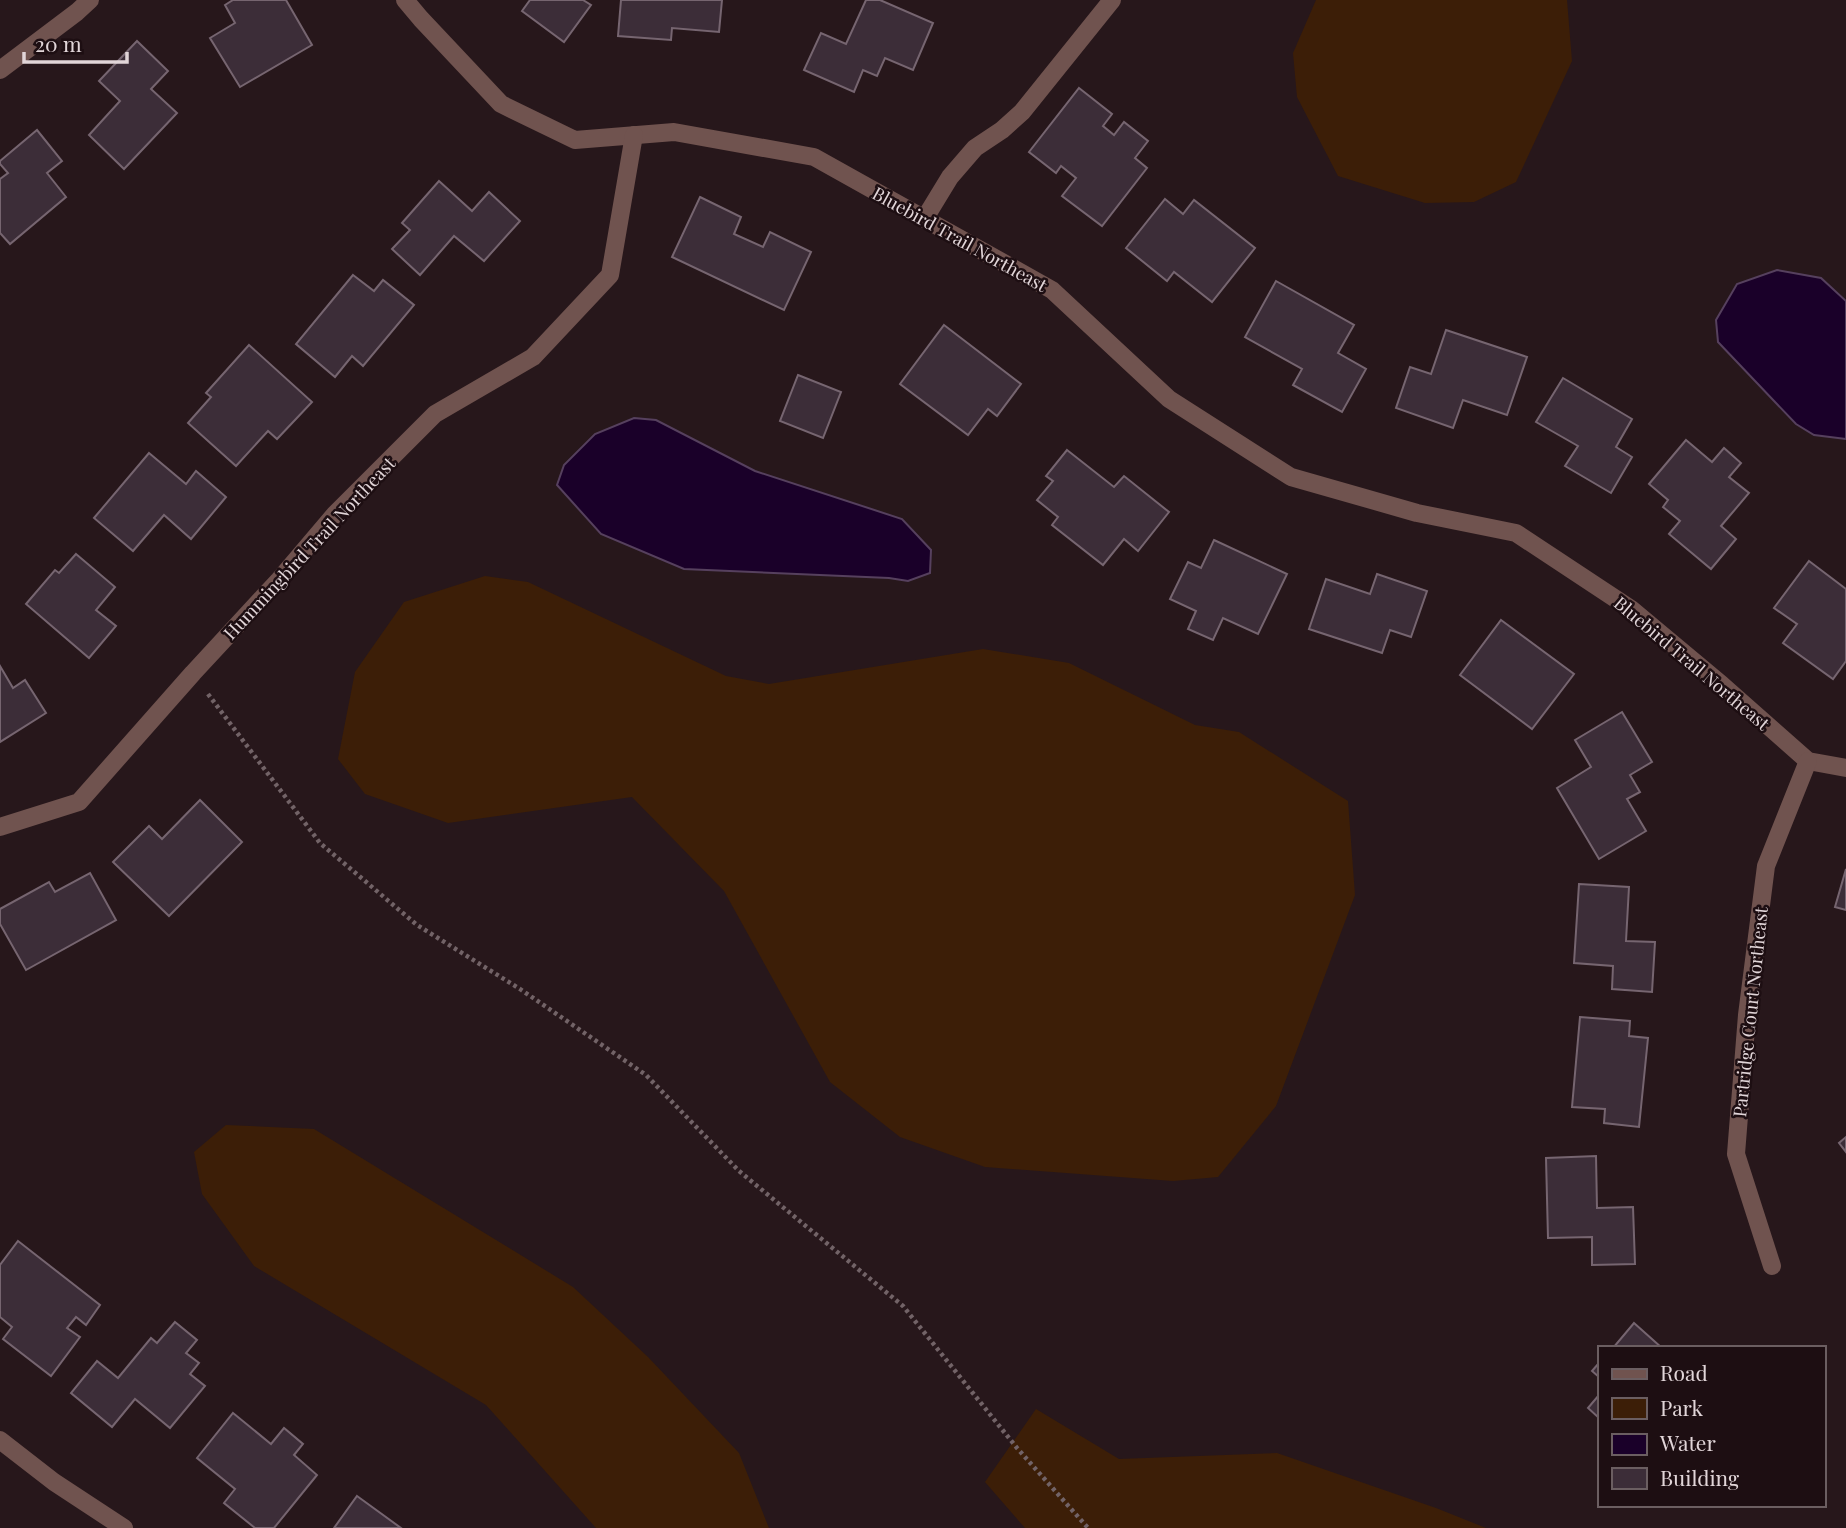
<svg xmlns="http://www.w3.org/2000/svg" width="1846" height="1528" viewBox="0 0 1846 1528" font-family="'Playfair Display',serif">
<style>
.green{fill:#3c1e07}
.water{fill:#1a0029;stroke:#56405e;stroke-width:2}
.building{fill:#3c2d38;stroke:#766570;stroke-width:2}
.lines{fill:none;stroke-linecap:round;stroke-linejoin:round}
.path{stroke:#726367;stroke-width:4.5;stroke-dasharray:3.5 3.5;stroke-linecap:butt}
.service{stroke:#70534f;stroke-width:18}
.minor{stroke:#70534f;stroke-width:18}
.labels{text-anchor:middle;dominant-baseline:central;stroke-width:5;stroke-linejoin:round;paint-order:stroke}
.street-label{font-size:18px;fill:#e1d5d8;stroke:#1d0e12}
</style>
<rect width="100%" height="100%" fill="#27171b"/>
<g class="green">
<path d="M1316 0H1567L1572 61 1516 182 1474 202 1425 203 1338 176 1297 97 1293 53Z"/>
<path d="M485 576 528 582 726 676 769 684 983 649 1069 663 1195 725 1239 732 1348 801 1355 895 1276 1106 1218 1177 1173 1181 985 1167 900 1137 830 1082 724 891 632 797 448 823 365 794 338 759 355 672 404 602Z"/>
<path d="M226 1125 314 1129 573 1287 648 1357 739 1453 769 1528H596L486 1405 254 1266 202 1194 194 1152Z"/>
<path d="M1036 1409 1119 1459 1277 1453 1436 1508 1486 1528H1025L985 1482Z"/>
</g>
<g class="water">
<path d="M1777 270 1821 278 1846 301V439L1814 435 1796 424 1718 342 1716 320 1737 284Z"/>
<path d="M634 418 656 420 755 471 902 519 931 550 930 573 908 581 889 578 684 569 601 534 557 485 564 465 595 434Z"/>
</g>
<g class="building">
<path d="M233 0H286L312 45 240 87 210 38 235 23 225 5Z"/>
<path d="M530 0H583L591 5 564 42 522 11Z"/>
<path d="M621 0H722L719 32 672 28 671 40 618 36Z"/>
<path d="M866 0H880L933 23 913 70 885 58 877 76 863 70 854 92 804 70 821 33 846 44Z"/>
<path d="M137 41 168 71 151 89 177 113 124 169 89 135 120 101 99 81Z"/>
<path d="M1079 88 1112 114 1103 126 1114 135 1124 122 1148 141 1135 158 1147 168 1102 226 1062 196 1076 178 1061 166 1056 173 1029 152Z"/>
<path d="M37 130 62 161 47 173 66 197 10 244 0 233V179L8 173 0 164V161Z"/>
<path d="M439 181 472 211 489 192 520 221 484 261 454 236 420 275 392 249 410 230 402 223Z"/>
<path d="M700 197 741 217 734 234 763 247 770 232 811 252 784 310 672 257Z"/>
<path d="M1165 199 1183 214 1194 200 1255 248 1212 302 1174 272 1167 281 1126 248Z"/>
<path d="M353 275 374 291 383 280 414 305 363 366 352 356 335 377 296 344Z"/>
<path d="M1276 281 1354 325 1338 353 1366 369 1342 412 1293 385 1302 369 1245 337Z"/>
<path d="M944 325 1021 384 997 416 988 409 968 435 900 384Z"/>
<path d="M1446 330 1527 357 1507 415 1463 400 1453 428 1396 408 1410 367 1431 374Z"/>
<path d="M249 345 312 402 277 439 268 431 236 466 188 423 211 397 206 393Z"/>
<path d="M798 375 841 392 823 438 780 421Z"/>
<path d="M1563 378 1632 419 1616 447 1632 457 1611 493 1565 466 1578 446 1536 422Z"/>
<path d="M1686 440 1712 462 1724 448 1741 463 1729 477 1749 493 1721 526 1736 539 1711 569 1669 534 1680 521 1663 507 1668 500 1649 484Z"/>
<path d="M1067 450 1114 487 1124 476 1169 512 1138 551 1124 539 1103 565 1052 525 1058 517 1037 500 1053 481 1046 476Z"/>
<path d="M149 453 186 484 196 471 226 497 191 539 164 515 133 551 94 518Z"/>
<path d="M1214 540 1287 574 1258 634 1223 618 1213 640 1188 629 1196 611 1170 599 1188 562 1201 568Z"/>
<path d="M76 554 115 587 96 610 116 626 89 658 26 604 55 570 59 573Z"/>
<path d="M1809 561 1846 589V661L1833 679 1783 643 1797 624 1774 608Z"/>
<path d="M1377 574 1427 591 1411 637 1390 630 1382 653 1309 629 1326 579 1370 594Z"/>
<path d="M1501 620 1574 674 1532 729 1460 675Z"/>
<path d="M0 666 13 688 25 680 46 713 0 742Z"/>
<path d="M1622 712 1652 762 1630 775 1640 792 1627 799 1646 831 1599 859 1557 788 1591 767 1575 740Z"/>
<path d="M200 800 242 842 169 916 113 862 149 826 162 839Z"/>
<path d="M1846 869V910L1835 907Z"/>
<path d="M90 873 116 920 26 970 0 924V909L49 882 55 892Z"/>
<path d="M1579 884 1629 887 1626 941 1655 942 1652 992 1612 989 1613 966 1574 963Z"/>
<path d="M1580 1017 1630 1021 1629 1036 1648 1038 1639 1127 1604 1123 1605 1109 1572 1107Z"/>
<path d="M1846 1137V1152L1839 1143Z"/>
<path d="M1596 1156 1597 1208 1633 1207 1635 1264 1592 1265V1237L1548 1238 1546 1158Z"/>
<path d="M18 1241 100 1305 86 1325 76 1317 67 1328 80 1337 51 1376 3 1339 12 1327 0 1317V1265Z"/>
<path d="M175 1322 197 1340 186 1353 199 1363 190 1374 205 1386 170 1428 135 1399 112 1427 71 1393 97 1361 118 1378 151 1338 157 1343Z"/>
<path d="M1634 1323 1662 1348H1613Z"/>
<path d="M1599 1363V1377L1592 1371Z"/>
<path d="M1599 1395V1418L1588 1408Z"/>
<path d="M233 1413 271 1444 284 1428 303 1444 294 1455 317 1475 274 1528H255L224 1503 235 1489 197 1458Z"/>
<path d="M357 1496 401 1528H334Z"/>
</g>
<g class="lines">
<path class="path" d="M208 694 320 843 417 925 520 989 646 1075 739 1171 903 1306 1017 1448 1088 1528"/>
<path class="service" d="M925 218 950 177 975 148 1002 130 1022 112 1112 0"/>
<g class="minor">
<path d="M405 0 421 19 501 104 575 140 674 132 814 157 1052 290 1169 399 1291 477 1417 513 1516 533 1631 609 1722 685 1808 761 1846 768"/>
<path d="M0 70 77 12 90 0"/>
<path d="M0 827 79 802 193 673 279 580 335 514 435 414 533 357 610 275 634 135"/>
<path d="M1772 1266 1736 1154 1747 1015 1766 866 1808 761"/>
<path d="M0 1440 54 1482 124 1528"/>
</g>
</g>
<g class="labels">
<g class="street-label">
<text transform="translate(960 239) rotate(29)">Bluebird Trail Northeast</text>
<text transform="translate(309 548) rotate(-47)">Hummingbird Trail Northeast</text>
<text transform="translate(1692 663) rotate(40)">Bluebird Trail Northeast</text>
<text transform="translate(1750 1012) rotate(-84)">Partridge Court Northeast</text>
</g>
</g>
<rect x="1598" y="1346" width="228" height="161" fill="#1d0e12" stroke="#6b5e61" stroke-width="2"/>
<rect x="1612" y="1369" width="35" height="10" fill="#70534f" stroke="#6b5e61" stroke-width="2"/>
<text x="1660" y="1381" font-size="21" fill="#e1d5d8">Road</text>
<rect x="1612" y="1398" width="35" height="21" fill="#3c1e07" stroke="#6b5e61" stroke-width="2"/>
<text x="1660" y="1416" font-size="21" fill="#e1d5d8">Park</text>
<rect x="1612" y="1434" width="35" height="21" fill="#1a0029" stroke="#6b5e61" stroke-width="2"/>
<text x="1660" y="1451" font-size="21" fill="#e1d5d8">Water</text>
<rect x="1612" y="1468" width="35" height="21" fill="#3c2d38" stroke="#6b5e61" stroke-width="2"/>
<text x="1660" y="1486" font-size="21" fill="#e1d5d8">Building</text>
<path d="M24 52v10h103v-10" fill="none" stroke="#e1d5d8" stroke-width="3.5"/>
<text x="35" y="52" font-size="21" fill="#e1d5d8" stroke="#1d0e12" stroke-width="5" paint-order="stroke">20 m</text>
</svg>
